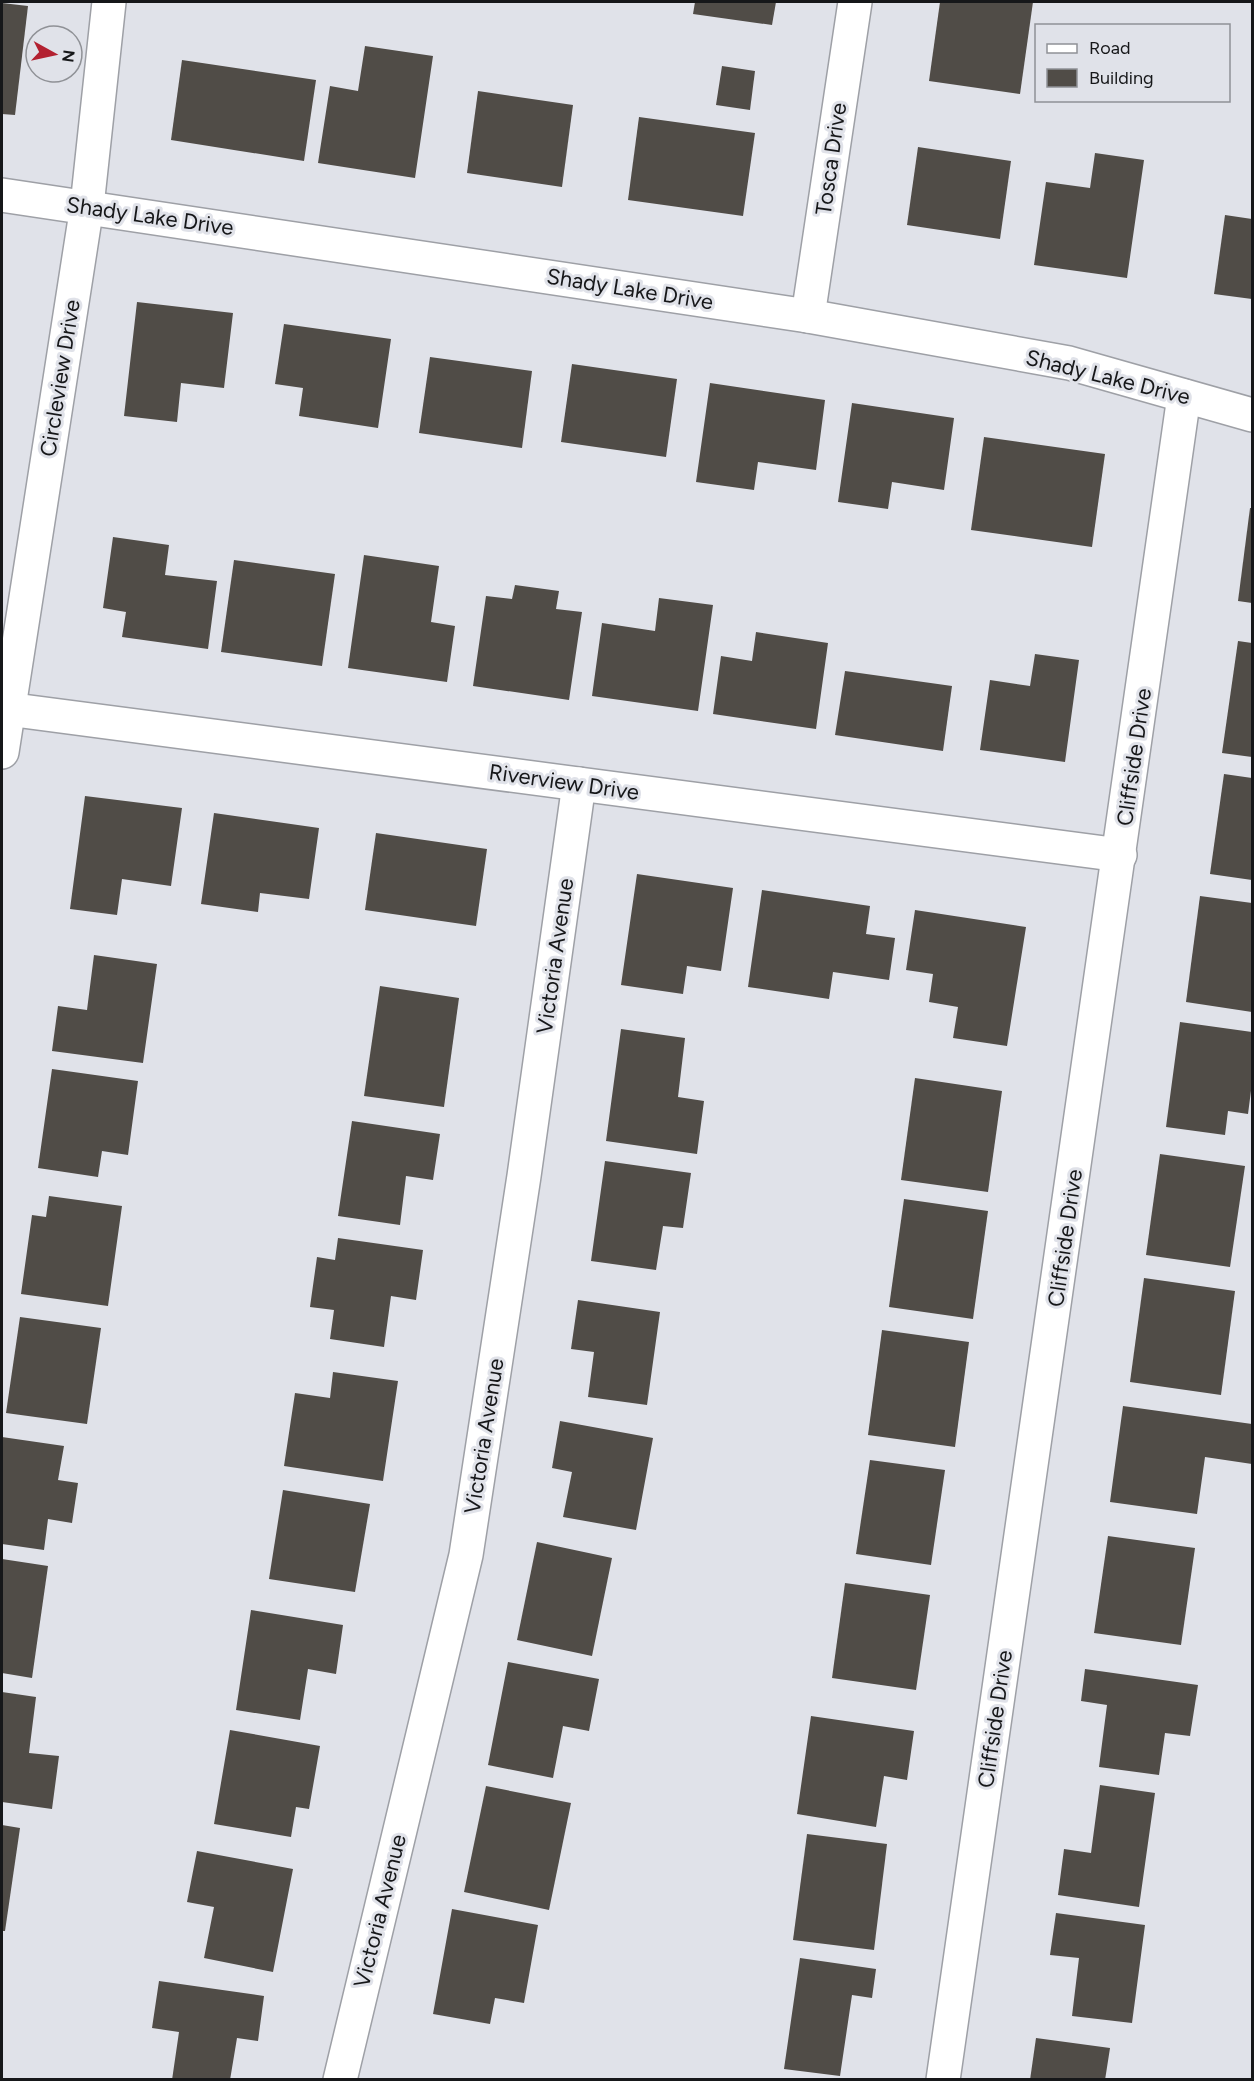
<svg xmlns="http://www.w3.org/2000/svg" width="1254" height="2081" viewBox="0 0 1254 2081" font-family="Figtree,sans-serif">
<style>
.building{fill:#504c47}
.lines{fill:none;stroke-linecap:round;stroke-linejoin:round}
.street-casing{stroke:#9ea0a6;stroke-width:36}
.street{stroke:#fff;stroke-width:33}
.labels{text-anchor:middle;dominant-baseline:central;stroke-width:6;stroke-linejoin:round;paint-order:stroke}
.street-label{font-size:22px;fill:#161719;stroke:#e0e2e9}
</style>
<rect width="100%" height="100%" fill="#e0e2e9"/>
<g class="building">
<path d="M695 2H776L772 25 693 14Z"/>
<path d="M940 2H1033L1020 94 929 81Z"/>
<path d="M2 3 28 6 15 115 2 114Z"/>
<path d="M365 46 433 56 415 178 318 163 330 86 358 91Z"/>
<path d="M182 60 316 80 304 161 171 140Z"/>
<path d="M722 66 755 71 750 110 716 105Z"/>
<path d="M478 91 573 105 562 187 467 173Z"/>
<path d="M639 117 755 133 743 216 628 200Z"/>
<path d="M918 147 1011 161 1000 239 907 225Z"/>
<path d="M1095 153 1144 160 1127 278 1034 265 1046 182 1090 188Z"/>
<path d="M1225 215 1252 219V299L1214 294Z"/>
<path d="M137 302 233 313 224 388 181 383 177 422 124 416Z"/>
<path d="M284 324 391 339 378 428 299 416 303 388 275 384Z"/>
<path d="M430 357 532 371 522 448 419 433Z"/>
<path d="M572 364 677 379 666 457 561 442Z"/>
<path d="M710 383 825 400 816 470 758 462 754 490 696 482Z"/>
<path d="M852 403 954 418 944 490 892 482 888 509 838 502Z"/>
<path d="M984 437 1105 454 1092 547 971 530Z"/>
<path d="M1250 508H1252V603L1238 601Z"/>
<path d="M113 537 169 545 165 575 217 581 208 649 122 637 126 612 103 608Z"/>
<path d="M364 555 439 566 431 622 455 626 447 682 348 668Z"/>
<path d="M234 560 335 574 322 666 221 652Z"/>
<path d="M515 585 559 591 556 609 582 612 569 700 473 686 486 596 512 599Z"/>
<path d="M659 598 713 605 698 711 592 696 602 623 655 631Z"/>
<path d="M756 632 828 643 816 729 713 714 721 656 752 661Z"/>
<path d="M1238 641 1252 643V757L1222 753Z"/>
<path d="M1035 654 1079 660 1065 762 980 750 990 680 1030 686Z"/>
<path d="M845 671 952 686 943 751 835 735Z"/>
<path d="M1224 774 1252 778V880L1210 874Z"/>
<path d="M85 796 182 808 171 886 122 879 117 915 70 909Z"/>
<path d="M214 813 319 828 309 899 260 893 258 912 201 904Z"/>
<path d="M376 833 487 849 476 926 365 910Z"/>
<path d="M637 874 733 888 721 971 687 966 683 994 621 985Z"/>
<path d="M762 890 870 906 866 934 895 938 889 980 833 972 829 999 748 987Z"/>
<path d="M1200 896 1252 903V1012L1186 1002Z"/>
<path d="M915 910 1026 927 1007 1046 953 1038 958 1007 929 1002 933 974 906 970Z"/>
<path d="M94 955 157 964 143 1063 52 1051 58 1006 87 1010Z"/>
<path d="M380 986 459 998 444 1107 364 1096Z"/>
<path d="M1180 1022 1252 1032V1083L1248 1114 1228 1111 1225 1135 1166 1127Z"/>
<path d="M621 1029 685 1038 678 1097 704 1101 697 1154 606 1141Z"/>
<path d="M52 1069 138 1081 128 1155 102 1151 98 1177 38 1168Z"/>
<path d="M915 1078 1002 1091 988 1192 901 1180Z"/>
<path d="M352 1121 440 1134 433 1180 406 1176 400 1225 338 1216Z"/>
<path d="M1160 1154 1245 1166 1230 1267 1146 1255Z"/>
<path d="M605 1161 691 1173 683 1228 663 1226 656 1270 591 1261Z"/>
<path d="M49 1196 122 1206 108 1306 21 1294 32 1215 46 1217Z"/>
<path d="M904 1199 988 1211 973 1319 889 1307Z"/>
<path d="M338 1238 423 1250 416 1300 391 1296 384 1347 330 1339 334 1310 310 1307 317 1257 335 1260Z"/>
<path d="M1144 1278 1235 1291 1221 1395 1130 1382Z"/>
<path d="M578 1300 660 1312 647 1405 588 1397 594 1352 571 1349Z"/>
<path d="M20 1317 101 1328 87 1424 6 1413Z"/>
<path d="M882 1330 969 1342 955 1447 868 1435Z"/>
<path d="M333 1372 398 1381 383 1481 284 1466 295 1393 330 1398Z"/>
<path d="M1123 1406 1252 1424V1464L1205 1457 1197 1514 1110 1502Z"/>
<path d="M560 1421 653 1438 636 1530 563 1517 572 1472 552 1468Z"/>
<path d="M2 1437 64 1446 58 1480 78 1483 72 1523 48 1519 44 1550 2 1544Z"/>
<path d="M870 1460 945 1470 931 1565 856 1554Z"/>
<path d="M283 1490 370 1504 355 1592 269 1579Z"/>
<path d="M1108 1536 1195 1548 1181 1645 1094 1633Z"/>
<path d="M537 1542 612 1558 592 1656 517 1640Z"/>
<path d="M2 1559 48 1566 32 1678 2 1673Z"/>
<path d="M845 1583 930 1595 916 1690 832 1678Z"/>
<path d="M251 1610 343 1625 336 1674 308 1669 300 1720 236 1710Z"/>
<path d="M508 1662 599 1679 589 1731 563 1726 553 1778 488 1765Z"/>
<path d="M1085 1669 1198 1685 1190 1736 1165 1733 1159 1775 1099 1767 1107 1705 1081 1701Z"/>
<path d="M2 1692 36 1697 29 1753 59 1756 52 1809 2 1802Z"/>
<path d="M811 1716 914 1731 907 1780 884 1776 876 1827 797 1814Z"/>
<path d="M230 1730 320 1746 309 1809 296 1807 291 1837 214 1824Z"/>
<path d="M1100 1785 1155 1793 1139 1907 1058 1895 1064 1849 1091 1853Z"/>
<path d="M486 1786 571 1803 549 1910 464 1892Z"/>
<path d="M2 1825 20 1828 5 1931H2Z"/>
<path d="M807 1834 887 1844 874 1950 793 1940Z"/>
<path d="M197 1851 293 1869 273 1972 204 1958 214 1907 187 1902Z"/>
<path d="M452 1909 538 1925 524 2003 495 1998 490 2024 433 2014Z"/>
<path d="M1056 1913 1145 1925 1132 2023 1072 2016 1079 1958 1050 1955Z"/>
<path d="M800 1958 876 1969 872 1998 852 1995 840 2076 784 2069Z"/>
<path d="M159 1981 264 1996 258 2041 237 2038 230 2080H172L179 2032 152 2028Z"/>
<path d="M1036 2038 1110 2048 1105 2080H1030Z"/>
</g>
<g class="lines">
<defs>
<g id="street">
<path d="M2 195 808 316 1069 363 1252 415"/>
<path d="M808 316 855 2"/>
<path d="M7 709 1120 855"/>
<path d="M2 752 87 206 109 2"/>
<path d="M340 2080 466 1555 524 1176 579 784"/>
<path d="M943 2080 1184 396"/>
</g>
</defs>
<use href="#street" class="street-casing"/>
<use href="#street" class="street"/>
</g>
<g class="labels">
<g class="street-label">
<text transform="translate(831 159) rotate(-82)">Tosca Drive</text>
<text transform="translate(150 216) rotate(8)">Shady Lake Drive</text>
<text transform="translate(630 289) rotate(9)">Shady Lake Drive</text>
<text transform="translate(1108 377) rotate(14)">Shady Lake Drive</text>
<text transform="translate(60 378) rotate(-81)">Circleview Drive</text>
<text transform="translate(1134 757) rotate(-82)">Cliffside Drive</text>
<text transform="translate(564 782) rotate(8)">Riverview Drive</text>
<text transform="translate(555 956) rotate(-82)">Victoria Avenue</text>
<text transform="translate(1065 1238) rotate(-82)">Cliffside Drive</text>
<text transform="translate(484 1436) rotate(-81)">Victoria Avenue</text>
<text transform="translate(995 1719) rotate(-82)">Cliffside Drive</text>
<text transform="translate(380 1911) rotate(-76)">Victoria Avenue</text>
</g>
</g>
<rect width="1254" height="2081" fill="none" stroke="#161719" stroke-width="6"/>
<rect x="1035" y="24" width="195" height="78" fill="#e0e2e9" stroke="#8f9196" stroke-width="1.5"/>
<rect x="1047" y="44" width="30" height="9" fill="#ffffff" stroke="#8f9196" stroke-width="1.5"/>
<text x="1089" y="54" font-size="18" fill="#161719">Road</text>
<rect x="1047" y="69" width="30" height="18" fill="#504c47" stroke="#8f9196" stroke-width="1.5"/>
<text x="1089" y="84" font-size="18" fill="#161719">Building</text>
<g transform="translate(54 54) rotate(98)"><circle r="28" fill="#e0e2e9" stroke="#8f9196" stroke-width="1.5"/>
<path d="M0-4.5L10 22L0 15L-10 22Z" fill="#b32131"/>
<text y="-9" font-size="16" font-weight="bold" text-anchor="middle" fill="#161719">N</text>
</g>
</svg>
